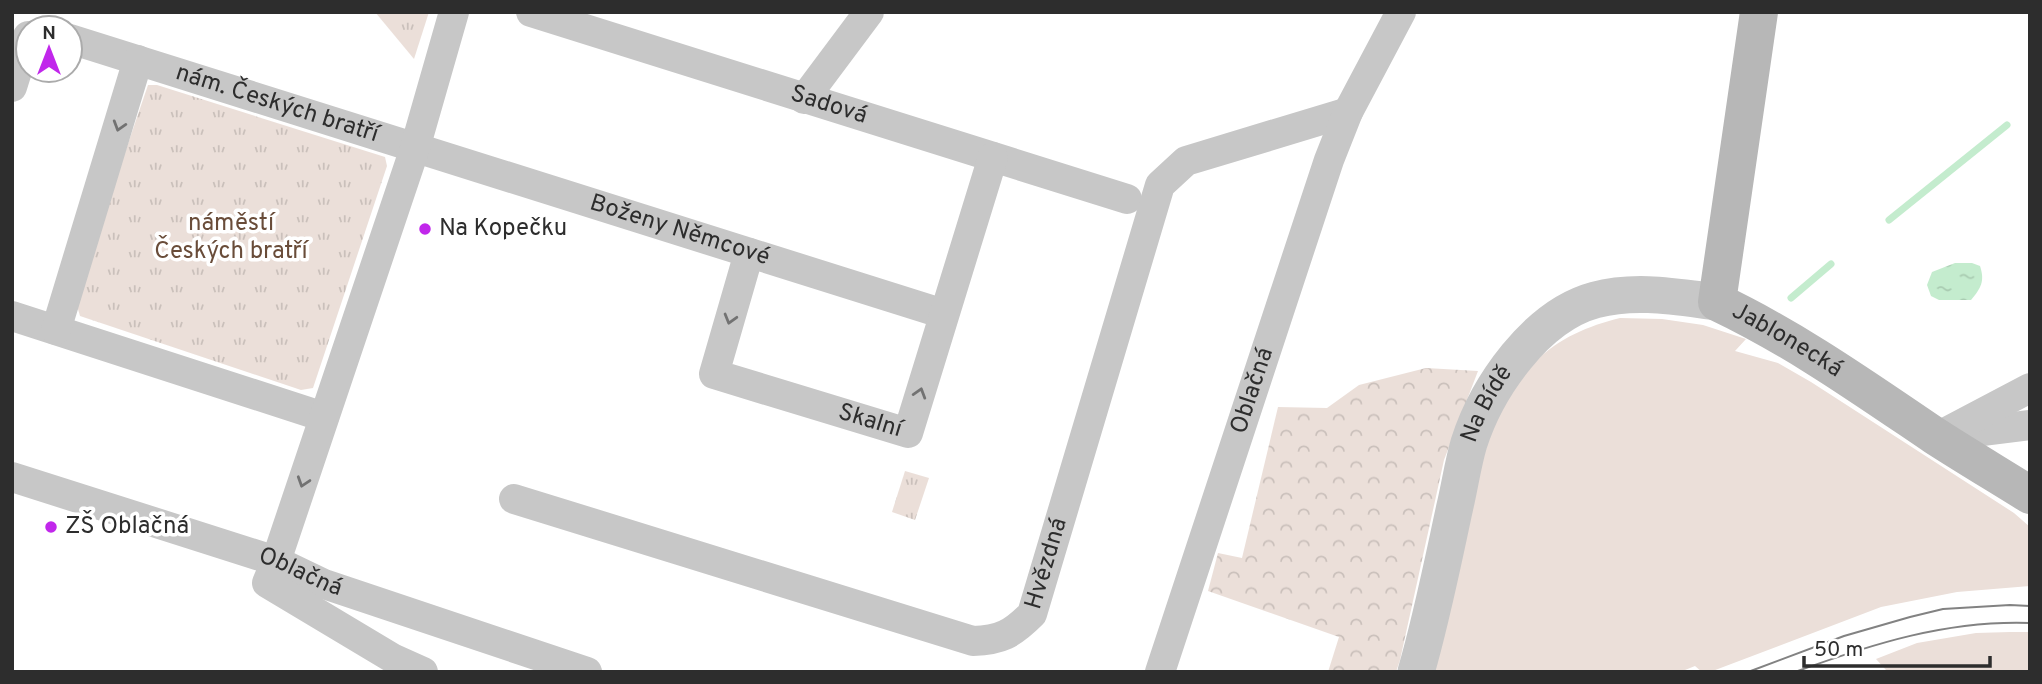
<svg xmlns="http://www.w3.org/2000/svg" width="2042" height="684" viewBox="0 0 2042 684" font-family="Overpass,sans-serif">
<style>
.grass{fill:#ebdfd9}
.forest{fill:url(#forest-crowns)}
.park{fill:url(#park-tufts)}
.water{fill:url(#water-ripples)}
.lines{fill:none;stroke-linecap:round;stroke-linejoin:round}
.stream{stroke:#c4ecce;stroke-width:7}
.minor{stroke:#c7c7c7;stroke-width:30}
.tertiary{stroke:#c7c7c7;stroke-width:37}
.secondary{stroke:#b7b7b7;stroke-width:38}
.tram{stroke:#828282;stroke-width:2}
.oneway{stroke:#727272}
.poi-dot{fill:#c127eb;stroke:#fff;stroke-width:2.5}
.labels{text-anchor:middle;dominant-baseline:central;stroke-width:7;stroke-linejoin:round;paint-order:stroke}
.street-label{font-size:24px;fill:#2d2d2d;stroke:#fff}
.park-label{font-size:24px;fill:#694c39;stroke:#fff}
.poi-label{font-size:24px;fill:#2d2d2d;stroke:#fff;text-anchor:start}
</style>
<defs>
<pattern id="forest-crowns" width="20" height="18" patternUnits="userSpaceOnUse" patternTransform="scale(1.75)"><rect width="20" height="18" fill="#ebdfd9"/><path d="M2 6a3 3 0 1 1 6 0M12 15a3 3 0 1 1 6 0" fill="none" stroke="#cac0bb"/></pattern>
<pattern id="park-tufts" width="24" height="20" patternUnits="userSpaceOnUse" patternTransform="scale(1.75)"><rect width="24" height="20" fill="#ebdfd9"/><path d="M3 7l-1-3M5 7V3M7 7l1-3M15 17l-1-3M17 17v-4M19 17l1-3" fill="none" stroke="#cac0bb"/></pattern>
<pattern id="water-ripples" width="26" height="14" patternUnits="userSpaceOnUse" patternTransform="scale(1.75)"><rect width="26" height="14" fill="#c4ecce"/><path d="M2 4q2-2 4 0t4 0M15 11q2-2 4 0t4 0" fill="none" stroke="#a9cbb1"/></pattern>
</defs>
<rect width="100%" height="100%" fill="#fff"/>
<g class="grass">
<path d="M1620 318 1662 319 1703 325 1746 339 1735 351 1778 363 1811 382 2014 513 2030 527V586L1957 592 1881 607 1710 672H1702L1695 666 1680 672H1432C1441 630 1451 589 1461 547 1475 486 1488 407 1536 361 1559 338 1588 326 1620 318Z"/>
<path d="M2010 632H2030V672H1884L1886 670 1876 659 1917 643 1976 633Z"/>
</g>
<path class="forest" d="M1426 368 1478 371 1444 460 1400 660 1396 672H1328L1339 637 1208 591 1218 553 1242 558 1278 407 1327 408 1359 385Z"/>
<g class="park">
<path d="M375 12H429L414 59Z"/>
<path d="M148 85H157L385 157 387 166 313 388 301 390 80 316 75 299Z"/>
<path d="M905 471 929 478 915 520 892 512Z"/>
</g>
<path class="water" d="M1955 263H1972L1980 266C1985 281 1981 288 1971 300H1939L1931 296 1927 285 1932 272Z"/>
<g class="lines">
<g class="stream">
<path d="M1889 220 2007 125"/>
<path d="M1791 298 1831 264"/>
</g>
<g class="minor">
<path id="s1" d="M531 12 1127 199"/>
<path id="s2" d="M70 39 944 314"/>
<path d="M12 87 28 36"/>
<path d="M804 99 869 12"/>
<path id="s3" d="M749 253 714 374 908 433 993 157"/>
<path d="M12 316 324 417"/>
<path d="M56 330 138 60"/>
<path d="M1958 434 2030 425"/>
<path d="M1937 437 2030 388"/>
<path id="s4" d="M12 477 276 561 324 584 587 672"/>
<path id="s5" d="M514 499 973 641C1001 640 1012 634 1032 614L1160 185 1186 161 1348 112"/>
<path d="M423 672 394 659 267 583 276 561 415 148 454 12"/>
<path id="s6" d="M1160 672 1329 160 1348 112 1401 12"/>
</g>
<path class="tertiary" id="s7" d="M1416 672C1432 617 1443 561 1455 506 1460 485 1463 463 1469 443 1487 387 1536 316 1595 300 1636 289 1677 297 1717 302"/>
<path class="secondary" id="s8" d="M1759 12 1717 302C1795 339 1864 388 1935 436 1966 456 1998 475 2030 495"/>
<g class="tram">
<path d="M1748 672 1844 636 1910 617 1943 609 2010 605 2030 606"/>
<path d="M1795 672C1872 644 1947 620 2030 623"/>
</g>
</g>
<defs><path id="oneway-chevron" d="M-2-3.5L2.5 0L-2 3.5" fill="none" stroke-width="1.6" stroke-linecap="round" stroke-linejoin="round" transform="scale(1.75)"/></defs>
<g class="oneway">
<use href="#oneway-chevron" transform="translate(119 126) rotate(107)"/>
<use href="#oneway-chevron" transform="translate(730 319) rotate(106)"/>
<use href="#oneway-chevron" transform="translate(920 393) rotate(-73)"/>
<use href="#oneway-chevron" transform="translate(303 482) rotate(108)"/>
</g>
<g class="poi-dot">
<circle cx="425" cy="229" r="7"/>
<circle cx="51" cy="527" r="7"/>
</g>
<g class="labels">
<g class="street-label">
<text stroke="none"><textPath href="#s2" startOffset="217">nám. Českých bratří</textPath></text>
<text stroke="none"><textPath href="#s1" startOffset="312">Sadová</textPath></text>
<text stroke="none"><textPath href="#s2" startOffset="639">Boženy Němcové</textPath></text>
<text stroke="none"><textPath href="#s8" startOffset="373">Jablonecká</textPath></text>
<text stroke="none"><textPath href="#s6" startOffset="296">Oblačná</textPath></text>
<text stroke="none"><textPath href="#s7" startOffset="278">Na Bídě</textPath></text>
<text stroke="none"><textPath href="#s3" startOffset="289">Skalní</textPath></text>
<text stroke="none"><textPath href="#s5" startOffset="600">Hvězdná</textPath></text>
<text stroke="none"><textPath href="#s4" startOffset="304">Oblačná</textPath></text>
</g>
<g class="park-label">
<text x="231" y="224">náměstí<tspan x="231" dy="28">Českých bratří</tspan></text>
</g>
<g class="poi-label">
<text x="439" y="229">Na Kopečku</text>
<text x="65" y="527">ZŠ Oblačná</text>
</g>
</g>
<rect width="2042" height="684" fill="none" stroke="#2d2d2d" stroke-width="28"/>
<g transform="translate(49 49)"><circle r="33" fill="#ffffff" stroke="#ababab" stroke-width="2"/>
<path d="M0-5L12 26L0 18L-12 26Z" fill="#c127eb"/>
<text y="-10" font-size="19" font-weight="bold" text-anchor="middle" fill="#2d2d2d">N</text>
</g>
<path d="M1804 656v10h186v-10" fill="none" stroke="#2d2d2d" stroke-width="3.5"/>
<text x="1814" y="656" font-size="21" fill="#2d2d2d" stroke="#ffffff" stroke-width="5" paint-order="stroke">50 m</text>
</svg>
